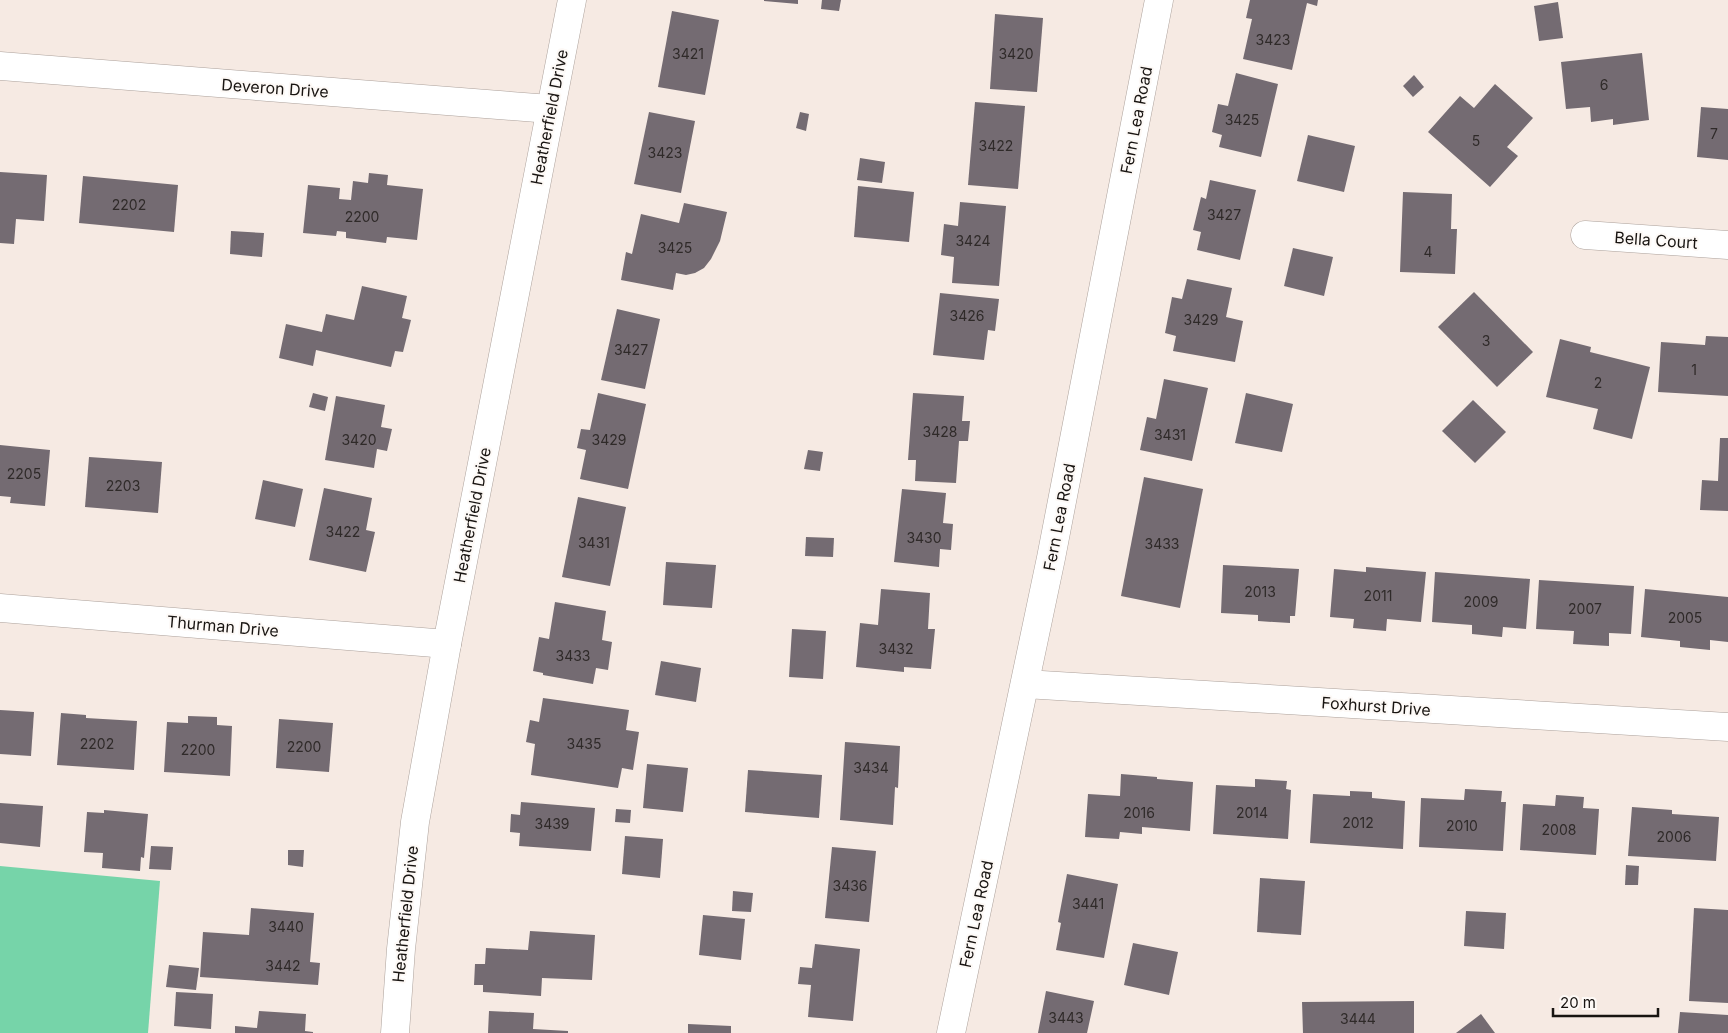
<svg xmlns="http://www.w3.org/2000/svg" width="1728" height="1033" viewBox="0 0 1728 1033" font-family="Inter,sans-serif">
<style>
.green{fill:#76d4a9}
.building{fill:#746b72}
.lines{fill:none;stroke-linecap:round;stroke-linejoin:round}
.minor-casing{stroke:#aca19b;stroke-width:29}
.minor{stroke:#fff;stroke-width:28}
.labels{text-anchor:middle;dominant-baseline:central;stroke-width:4;stroke-linejoin:round;paint-order:stroke}
.number-label{font-size:14px;fill:#2f2a29}
.street-label{font-size:16px;fill:#181411;stroke:#fdf9f6}
</style>
<rect width="100%" height="100%" fill="#f6eae3"/>
<path class="green" d="M0 866 160 881 148 1033H0Z"/>
<g class="building">
<path d="M764 0H798V4L764 1Z"/>
<path d="M822 0H841L839 11 821 9Z"/>
<path d="M1250 0H1318L1317 6 1307 3 1292 70 1243 59 1252 19 1246 18Z"/>
<path d="M1558 2 1563 38 1539 41 1534 6Z"/>
<path d="M672 11 719 20 705 95 658 87Z"/>
<path d="M995 14 1043 18 1037 92 990 89Z"/>
<path d="M1642 53 1649 120 1613 125V119L1591 122 1590 107 1566 109 1561 62Z"/>
<path d="M1236 73 1278 84 1261 157 1219 147 1222 135 1212 132 1218 104 1228 106Z"/>
<path d="M1414 75 1424 87 1413 97 1403 86Z"/>
<path d="M1495 84 1533 118 1507 147 1518 156 1490 187 1428 132 1460 96 1474 108Z"/>
<path d="M975 102 1025 106 1018 189 968 185Z"/>
<path d="M1701 107 1728 109V160L1697 157Z"/>
<path d="M649 112 695 121 681 193 634 184Z"/>
<path d="M800 112 809 114 806 131 796 128Z"/>
<path d="M1308 135 1355 146 1344 192 1297 181Z"/>
<path d="M860 158 885 162 882 183 857 180Z"/>
<path d="M0 172 47 175 44 221 16 219 14 244 0 243Z"/>
<path d="M369 173 388 175 387 185 423 189 417 240 387 237 386 243 346 238V232L337 231 336 236 303 233 308 185 340 188 339 199 351 200 353 181 368 183Z"/>
<path d="M83 176 178 185 174 232 79 223Z"/>
<path d="M1210 180 1256 190 1240 260 1197 250 1201 232 1193 230 1201 197 1206 199Z"/>
<path d="M858 186 914 192 909 242 854 237Z"/>
<path d="M1403 192 1452 194 1451 229H1457L1455 274 1400 272Z"/>
<path d="M960 202 1006 206 999 286 952 283 954 257 941 255 944 224 958 226Z"/>
<path d="M684 203 727 212 720 241 711 259 704 268 695 273 686 275 676 273 673 290 621 280 626 252 632 254 641 214 679 223Z"/>
<path d="M231 231 264 233 262 257 230 254Z"/>
<path d="M1293 248 1333 257 1324 296 1284 286Z"/>
<path d="M1187 279 1232 288 1226 317 1243 321 1235 362 1173 351 1176 336 1165 333 1172 297 1182 299Z"/>
<path d="M362 286 407 296 402 318 411 320 403 352 395 351 391 367 316 350 313 366 279 358 286 324 322 332 326 314 354 320Z"/>
<path d="M1474 292 1533 352 1497 387 1438 327Z"/>
<path d="M940 293 999 299 995 331 988 330 984 360 933 355Z"/>
<path d="M617 309 660 319 645 389 601 380Z"/>
<path d="M1706 336 1728 337V396L1658 392 1661 342 1705 345Z"/>
<path d="M1560 339 1591 347 1590 352 1650 367 1632 439 1593 429 1598 409 1546 397Z"/>
<path d="M1164 379 1208 388 1192 461 1140 450 1147 417 1156 419Z"/>
<path d="M313 393 328 397 325 411 309 407Z"/>
<path d="M598 393 646 404 628 489 580 479 586 450 577 448 581 429 590 430Z"/>
<path d="M913 393 964 396 962 421H970L968 441H959L956 483 915 481 916 460H908Z"/>
<path d="M1246 393 1293 404 1282 452 1235 443Z"/>
<path d="M336 396 385 405 381 427 392 429 387 451 377 449 374 468 325 460Z"/>
<path d="M1473 400 1506 432 1475 463 1442 431Z"/>
<path d="M1720 438H1728V511L1700 510 1702 480 1718 481Z"/>
<path d="M0 445 50 450 45 506 10 503 11 497 0 496Z"/>
<path d="M808 450 823 452 820 471 804 469Z"/>
<path d="M89 457 162 462 158 513 85 507Z"/>
<path d="M1144 477 1203 489 1180 608 1121 596Z"/>
<path d="M263 480 303 489 295 527 255 519Z"/>
<path d="M324 488 372 498 366 530 375 532 366 572 309 560Z"/>
<path d="M902 489 946 493 943 523 953 524 951 550 940 549 939 567 894 562Z"/>
<path d="M578 497 626 507 610 586 562 577Z"/>
<path d="M806 537 834 538 833 557 805 556Z"/>
<path d="M666 562 716 565 712 608 663 605Z"/>
<path d="M1223 565 1299 569 1295 616H1290V623L1258 621V615L1221 613Z"/>
<path d="M1366 567 1426 572 1421 622 1387 619 1386 631 1353 628 1354 619 1330 617 1334 569 1366 572Z"/>
<path d="M1435 572 1530 579 1526 629 1503 627 1502 637 1472 634V625L1432 622Z"/>
<path d="M1539 580 1634 586 1631 634 1609 633V646L1573 644 1574 631 1536 629Z"/>
<path d="M881 589 930 593 928 629H935L931 669 904 667V672L856 667 860 623 878 625Z"/>
<path d="M1645 589 1728 597V642L1710 640V650L1680 647V641L1641 637Z"/>
<path d="M555 602 606 611 602 640 612 642 608 670 596 668 593 684 543 675V673L533 671 539 637 549 639Z"/>
<path d="M792 629 826 631 823 679 789 677Z"/>
<path d="M661 661 701 668 696 702 655 695Z"/>
<path d="M543 698 629 710 626 730 639 732 633 770 622 768 618 788 531 775 535 744 526 742 530 720 539 722Z"/>
<path d="M0 710 34 712 31 756 0 754Z"/>
<path d="M61 713 86 715V718L137 721 134 770 57 765Z"/>
<path d="M188 716 217 717V725L232 726 230 776 164 772 167 722 188 723Z"/>
<path d="M279 719 333 723 329 772 276 768Z"/>
<path d="M845 742 900 746 898 788 895 787 893 825 840 820Z"/>
<path d="M647 764 688 768 683 812 643 808Z"/>
<path d="M748 770 822 775 819 818 745 812Z"/>
<path d="M1121 774 1157 777V779L1193 782 1190 831 1142 827V834L1120 832 1119 839 1085 837 1088 794 1120 796Z"/>
<path d="M1255 779 1287 781 1286 789 1291 790 1288 839 1213 834 1216 785 1255 787Z"/>
<path d="M1465 789 1502 791 1501 802H1506L1503 851 1419 847 1421 798 1464 800Z"/>
<path d="M1350 791 1372 792V798L1405 801 1403 849 1310 843 1313 794 1350 796Z"/>
<path d="M1556 795 1584 797 1583 808 1599 809 1596 855 1520 850 1523 804 1555 806Z"/>
<path d="M521 802 595 808 591 851 519 846 520 833 510 832 511 814 520 815Z"/>
<path d="M0 803 43 806 40 847 0 843Z"/>
<path d="M1632 807 1672 810V814L1719 817 1716 861 1628 856Z"/>
<path d="M616 809 631 810 630 823 615 822Z"/>
<path d="M104 810 148 814 144 858 141 857 140 871 102 868 103 853 84 852 87 812 104 813Z"/>
<path d="M625 836 663 839 660 878 622 874Z"/>
<path d="M151 846 173 847 171 870 149 869Z"/>
<path d="M832 847 876 851 869 922 825 918Z"/>
<path d="M288 850H304L303 867 288 865Z"/>
<path d="M1626 865 1639 866 1638 885H1625Z"/>
<path d="M1067 874 1118 884 1104 958 1056 950 1061 923 1058 922Z"/>
<path d="M1260 878 1305 881 1301 935 1257 932Z"/>
<path d="M733 891 753 893 751 912 732 911Z"/>
<path d="M251 908 314 913 310 962 320 963 318 985 200 977 203 932 249 935Z"/>
<path d="M1694 908 1728 910V1003L1689 1001Z"/>
<path d="M1466 911 1506 913 1504 949 1464 946Z"/>
<path d="M703 915 745 919 741 960 699 955Z"/>
<path d="M530 931 595 935 592 980 542 978 541 996 483 992V985H474L475 964H485L486 948 528 950Z"/>
<path d="M1133 943 1178 952 1169 995 1124 985Z"/>
<path d="M815 944 860 949 853 1021 808 1017 811 985 798 984 800 967 812 968Z"/>
<path d="M169 965 199 968 196 990 166 987Z"/>
<path d="M1046 991 1094 1001 1087 1033H1038Z"/>
<path d="M176 992 213 994 211 1029 174 1026Z"/>
<path d="M1414 1001V1033H1303L1302 1002Z"/>
<path d="M259 1011 306 1014 305 1031 313 1032V1033H235V1026L257 1028Z"/>
<path d="M489 1011 534 1013 533 1029 568 1031V1033H488Z"/>
<path d="M1680 1012 1728 1015V1033H1678Z"/>
<path d="M1481 1014 1495 1033H1456Z"/>
<path d="M688 1024 731 1026V1033H688Z"/>
</g>
<g class="lines">
<defs>
<g id="minor">
<path d="M0 66 550 109"/>
<path d="M1585 235 1728 245"/>
<path d="M0 608 447 644"/>
<path d="M1025 684 1728 727"/>
<path d="M395 1033 401 949 415 822 447 644 572 0"/>
<path d="M951 1033 1051 558 1159 0"/>
</g>
</defs>
<use href="#minor" class="minor-casing"/>
<use href="#minor" class="minor"/>
</g>
<g class="labels">
<g class="number-label">
<text x="1273" y="39">3423</text>
<text x="688" y="53">3421</text>
<text x="1016" y="53">3420</text>
<text x="1604" y="84">6</text>
<text x="1242" y="119">3425</text>
<text x="1714" y="133">7</text>
<text x="1476" y="140">5</text>
<text x="996" y="145">3422</text>
<text x="665" y="152">3423</text>
<text x="129" y="204">2202</text>
<text x="1224" y="214">3427</text>
<text x="362" y="216">2200</text>
<text x="973" y="240">3424</text>
<text x="675" y="247">3425</text>
<text x="1428" y="251">4</text>
<text x="967" y="315">3426</text>
<text x="1201" y="319">3429</text>
<text x="1486" y="340">3</text>
<text x="631" y="349">3427</text>
<text x="1694" y="369">1</text>
<text x="1598" y="382">2</text>
<text x="940" y="431">3428</text>
<text x="1170" y="434">3431</text>
<text x="359" y="439">3420</text>
<text x="609" y="439">3429</text>
<text x="24" y="473">2205</text>
<text x="123" y="485">2203</text>
<text x="343" y="531">3422</text>
<text x="924" y="537">3430</text>
<text x="594" y="542">3431</text>
<text x="1162" y="543">3433</text>
<text x="1260" y="591">2013</text>
<text x="1378" y="595">2011</text>
<text x="1481" y="601">2009</text>
<text x="1585" y="608">2007</text>
<text x="1685" y="617">2005</text>
<text x="896" y="648">3432</text>
<text x="573" y="655">3433</text>
<text x="97" y="743">2202</text>
<text x="584" y="743">3435</text>
<text x="304" y="746">2200</text>
<text x="198" y="749">2200</text>
<text x="871" y="767">3434</text>
<text x="1139" y="812">2016</text>
<text x="1252" y="812">2014</text>
<text x="1358" y="822">2012</text>
<text x="552" y="823">3439</text>
<text x="1462" y="825">2010</text>
<text x="1559" y="829">2008</text>
<text x="1674" y="836">2006</text>
<text x="850" y="885">3436</text>
<text x="1088" y="903">3441</text>
<text x="286" y="926">3440</text>
<text x="283" y="965">3442</text>
<text x="1066" y="1017">3443</text>
<text x="1358" y="1018">3444</text>
</g>
<g class="street-label">
<text transform="translate(275 88) rotate(4)">Deveron Drive</text>
<text transform="translate(549 117) rotate(-79)">Heatherfield Drive</text>
<text transform="translate(1136 120) rotate(-79)">Fern Lea Road</text>
<text transform="translate(1656 240) rotate(4)">Bella Court</text>
<text transform="translate(472 515) rotate(-79)">Heatherfield Drive</text>
<text transform="translate(1059 517) rotate(-79)">Fern Lea Road</text>
<text transform="translate(223 626) rotate(5)">Thurman Drive</text>
<text transform="translate(1376 706) rotate(4)">Foxhurst Drive</text>
<text transform="translate(405 914) rotate(-84)">Heatherfield Drive</text>
<text transform="translate(976 914) rotate(-78)">Fern Lea Road</text>
</g>
</g>
<path d="M1553 1008v8h105v-8" fill="none" stroke="#181411" stroke-width="2.5"/>
<text x="1560" y="1008" font-size="15" fill="#181411" stroke="#fdf9f6" stroke-width="4" paint-order="stroke">20 m</text>
</svg>
